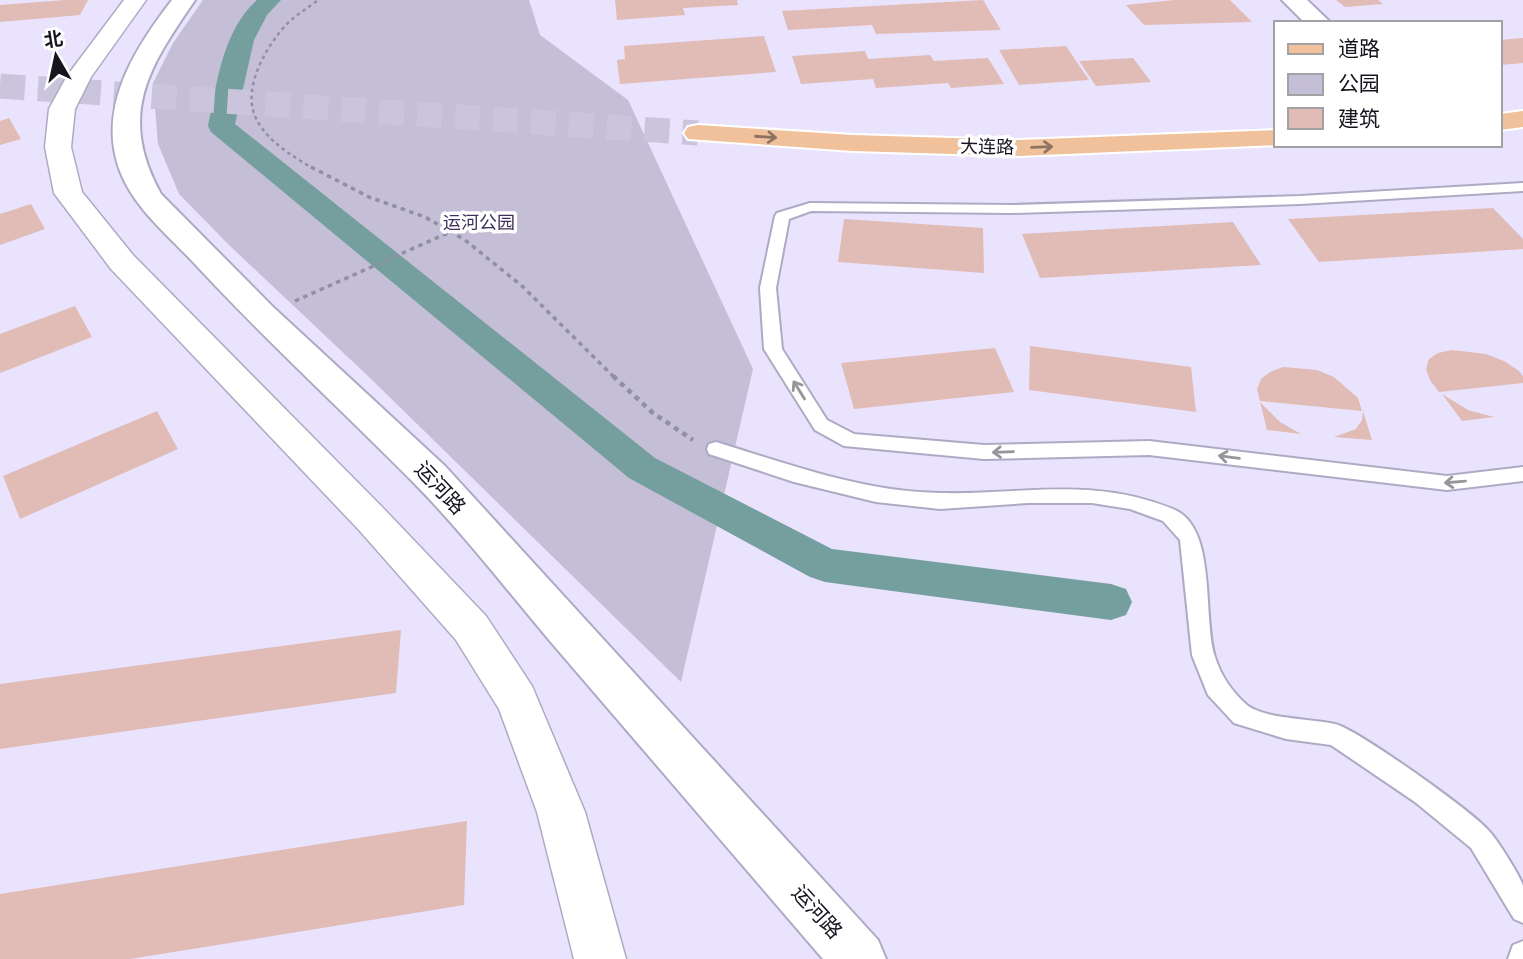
<svg xmlns="http://www.w3.org/2000/svg" width="1523" height="959" viewBox="0 0 1523 959" font-family="Jost,'Noto Sans SC',sans-serif">
<style>
.green{fill:#c4bed7}
.lines{fill:none;stroke-linecap:round;stroke-linejoin:round}
.canal{fill:#759e9f;fill-rule:evenodd}
.building{fill:#e1bbb5}
.primary-tunnel{stroke:#cac4dc;stroke-width:25;stroke-dasharray:25 13;stroke-linecap:butt}
.lane-casing{stroke:#afaac3;stroke-width:4}
.street-casing{stroke:#afaac3;stroke-width:3}
.secondary-casing{stroke:#afaac3;stroke-width:4}
.primary-casing{stroke:#fff;stroke-width:4}
.path-far2{stroke:#938fa3;stroke-width:2.5;stroke-dasharray:3.5 3.5;stroke-linecap:butt}
.path-far1{stroke:#938fa3;stroke-width:3.5;stroke-dasharray:4.5 4.5;stroke-linecap:butt}
.path{stroke:#938fa3;stroke-width:4.5;stroke-dasharray:5 5;stroke-linecap:butt}
.lane{fill:#fff;fill-rule:evenodd}
.street{fill:#fff;fill-rule:evenodd}
.secondary{fill:#fff;fill-rule:evenodd}
.primary{fill:#f0c19b;fill-rule:evenodd}
.oneway{stroke:#8e7363}
.oneway2{stroke:#97959a}
.labels{text-anchor:middle;dominant-baseline:central;stroke-width:7;stroke-linejoin:round;paint-order:stroke}
.far-street-label{font-size:18px;fill:#17141e;stroke:#fff}
.far-park-label{font-size:18px;fill:#3e305c;stroke:#fff}
.street-label{font-size:21px;fill:#17141e;stroke:#fff}
</style>
<rect width="100%" height="100%" fill="#e9e3fe"/>
<path class="green" d="M203 0H529L540 35 628 100 753 369 681 682 369 377 229 245 179 194 158 144 153 83 173 43Z"/>
<g class="lines">
<path class="canal" d="M257 0H281L267 15 254 40 235 124 655 458 832 549 1111 584 1126 589 1132 602 1126 615 1111 620 825 582 810 577 629 478 211 132 208 126C217 84 222 31 257 0Z"/>
</g>
<g class="building">
<path d="M65 0H88L80 15 0 22V5Z"/>
<path d="M615 0H737L738 5 683 8 685 15 617 20Z"/>
<path d="M983 0 1001 30 876 34 872 25 788 30 782 11Z"/>
<path d="M1175 0H1230L1252 22 1144 25 1126 5Z"/>
<path d="M1336 0H1378L1383 4 1345 7Z"/>
<path d="M764 36 776 72 620 84 617 60 625 59 624 46Z"/>
<path d="M1523 38V63L1500 65V40Z"/>
<path d="M1066 46 1089 80 1019 85 999 50Z"/>
<path d="M865 51 868 59 930 55 934 61 988 58 1004 84 951 88 948 83 876 88 873 79 801 84 792 56Z"/>
<path d="M1133 58 1151 82 1096 86 1079 61Z"/>
<path d="M9 118 21 139 0 145V121Z"/>
<path d="M31 204 45 229 0 245V214Z"/>
<path d="M1493 208 1523 239V249L1319 262 1288 219Z"/>
<path d="M844 219 983 228 984 273 838 262Z"/>
<path d="M1233 222 1261 265 1040 278 1022 234Z"/>
<path d="M75 306 92 337 0 373V334Z"/>
<path d="M1030 346 1191 367 1196 412 1029 390Z"/>
<path d="M995 348 1014 392 854 409 841 363Z"/>
<path d="M1452 350 1486 354 1504 361 1519 371 1523 376V383L1439 392 1430 380 1426 369 1429 359 1438 353Z"/>
<path d="M1283 367 1317 370 1334 377 1358 398 1362 411 1260 401 1257 389 1261 379 1270 372Z"/>
<path d="M1442 394 1468 410 1494 417 1462 421Z"/>
<path d="M1260 402 1280 422 1301 434 1267 430Z"/>
<path d="M157 411 178 449 20 519 3 476Z"/>
<path d="M1363 411 1372 440 1334 437 1356 429 1362 420Z"/>
<path d="M401 630 396 693 0 749V684Z"/>
<path d="M467 821 464 905 130 959H0V894Z"/>
</g>
<g class="lines">
<path class="primary-tunnel" d="M0 86 698 133"/>
<defs>
<g id="lane">
<path d="M1523 183V191L1300 204 1012 213 811 211 789 219 776 288 782 349 827 420 854 434 984 445 1149 441 1447 476 1523 467V481L1447 490 1149 455 984 459 844 446 815 430 764 349 760 288 775 216 777 213 810 203 1012 205 1300 196Z"/>
<path d="M716 442C789 464 862 492 940 493 1024 495 1090 476 1173 509 1218 527 1202 617 1215 657 1221 676 1232 692 1247 705 1264 719 1313 719 1335 724 1357 729 1473 812 1489 831 1496 838 1521 877 1523 886 1523 896 1523 912 1523 923L1514 919 1471 848 1415 802 1331 745 1286 739 1234 723 1208 695 1192 655 1180 540 1163 521 1130 509 1092 503H1028L940 509 876 502 794 482 709 454 707 449 709 444Z"/>
<path d="M1523 941V959H1508L1513 945Z"/>
</g>
<path id="street" d="M124 0H146L91 77 75 109 71 147 82 192 133 255 385 510 486 616 532 686 585 812 626 959H574L537 812 499 709 456 640 359 530 111 269 54 193 45 147 49 109 67 76Z"/>
<g id="secondary">
<path d="M172 0H195C149 67 117 114 161 194L273 307 445 466 878 940 886 959H823C732 853 641 747 550 641 506 589 463 533 415 484 342 410 265 340 194 263 168 235 134 208 120 171 96 108 135 48 172 0Z"/>
<path d="M1282 0H1307L1331 23H1305Z"/>
</g>
<g id="primary">
<path d="M1523 111V127L1500 130V114Z"/>
<path d="M698 125 853 135 1019 140 1276 130V145H1280L1019 156 853 151 688 139 684 133 688 127Z"/>
</g>
</defs>
<use href="#lane" class="lane-casing"/>
<use href="#street" class="street-casing"/>
<use href="#secondary" class="secondary-casing"/>
<use href="#primary" class="primary-casing"/>
<path class="path-far2" d="M314 169C292 156 265 140 255 116 242 87 268 43 288 23 297 14 308 8 318 0"/>
<g class="path-far1">
<path d="M311 167 369 197 425 217 465 240 522 286 615 378"/>
<path d="M295 301 450 232"/>
</g>
<path class="path" d="M613 376 653 413 693 440"/>
<use href="#lane" class="lane"/>
<use href="#street" class="street"/>
<use href="#secondary" class="secondary"/>
<use href="#primary" class="primary"/>
</g>
<defs><path id="oneway-shaft" d="M-6 0H5M1.5-3L5.5 0L1.5 3" fill="none" stroke-width="1.6" stroke-linecap="round" stroke-linejoin="round" transform="scale(1.75)"/></defs>
<g class="oneway">
<use href="#oneway-shaft" transform="translate(766 137) rotate(4)"/>
<use href="#oneway-shaft" transform="translate(1042 147) rotate(-2)"/>
</g>
<g class="oneway2">
<use href="#oneway-shaft" transform="translate(799 390) rotate(-122)"/>
<use href="#oneway-shaft" transform="translate(1003 452) rotate(178)"/>
<use href="#oneway-shaft" transform="translate(1229 457) rotate(-173)"/>
<use href="#oneway-shaft" transform="translate(1455 482) rotate(175)"/>
</g>
<g class="labels">
<g class="far-street-label">
<text transform="translate(987 147) rotate(1)">大连路</text>
</g>
<g class="far-park-label">
<text x="479" y="223">运河公园</text>
</g>
<g class="street-label">
<text transform="translate(440 488) rotate(47)">运河路</text>
<text transform="translate(817 912) rotate(48)">运河路</text>
</g>
</g>
<rect x="1274" y="21" width="228" height="126" fill="#ffffff" stroke="#a2a1a5" stroke-width="2"/>
<rect x="1288" y="44" width="35" height="10" fill="#f0c19b" stroke="#a2a1a5" stroke-width="2"/>
<text x="1338" y="56" font-size="21" fill="#17141e">道路</text>
<rect x="1288" y="74" width="35" height="21" fill="#c4bed7" stroke="#a2a1a5" stroke-width="2"/>
<text x="1338" y="91" font-size="21" fill="#17141e">公园</text>
<rect x="1288" y="108" width="35" height="21" fill="#e1bbb5" stroke="#a2a1a5" stroke-width="2"/>
<text x="1338" y="126" font-size="21" fill="#17141e">建筑</text>
<g transform="translate(56 56) rotate(351)" stroke="#ffffff" stroke-width="5" paint-order="stroke">
<path d="M0-5L12 26L0 18L-12 26Z" fill="#17141e"/>
<text y="-10" font-size="19" font-weight="bold" text-anchor="middle" fill="#17141e">北</text>
</g>
</svg>
